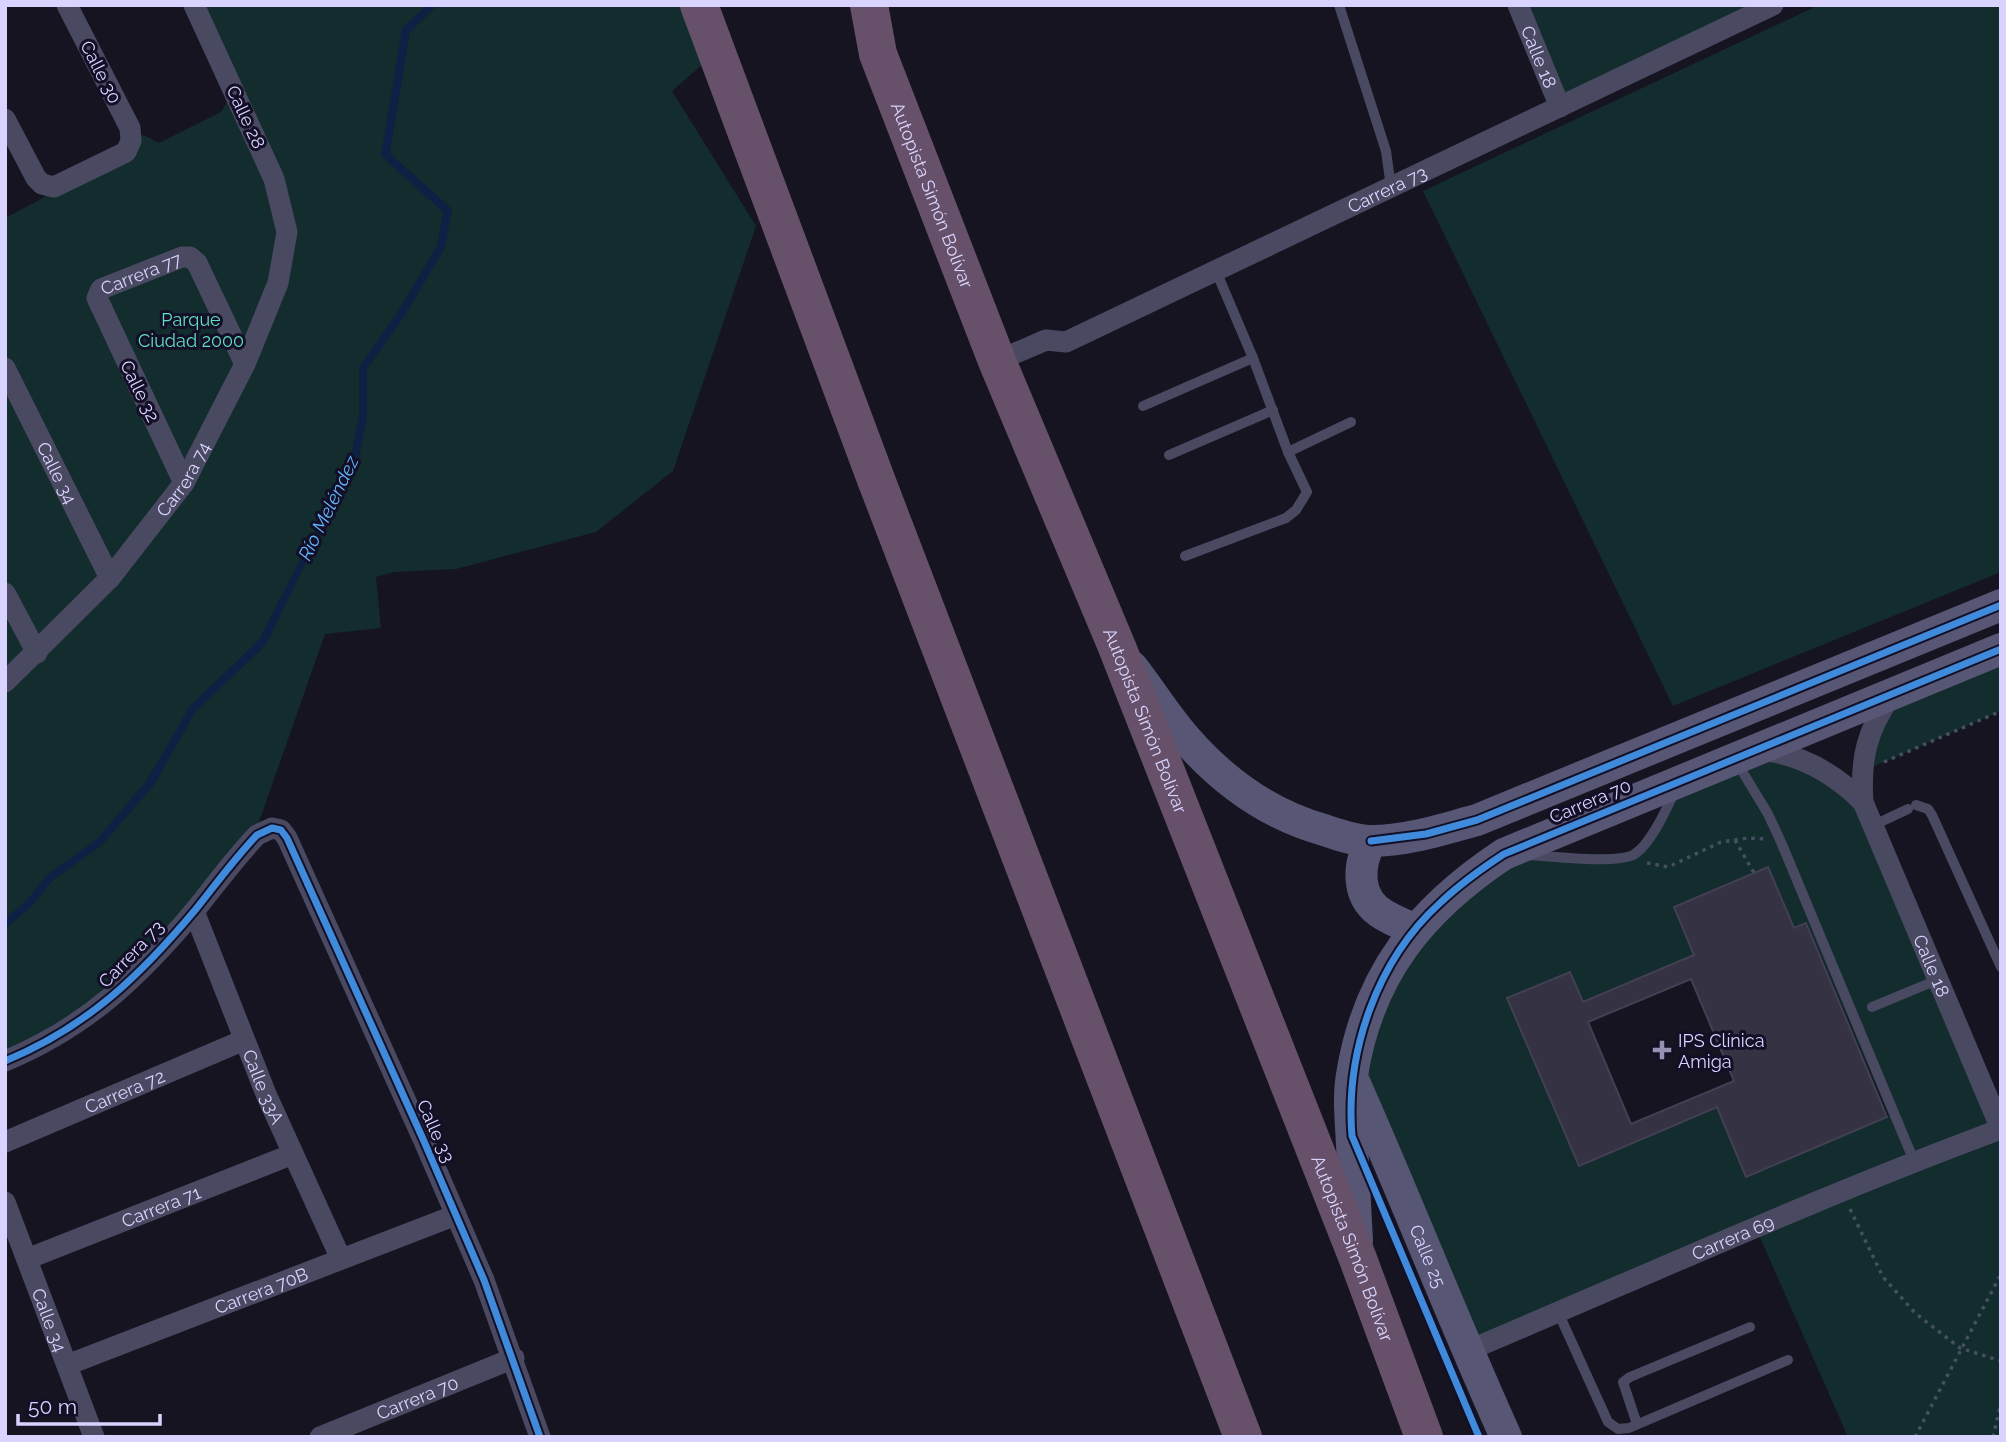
<svg xmlns="http://www.w3.org/2000/svg" width="2006" height="1442" viewBox="0 0 2006 1442" font-family="Raleway,sans-serif">
<style>
.green{fill:#132c2d;fill-rule:evenodd}
.water{fill:#0d2144}
.building{fill:#343243;stroke:#433f54;stroke-width:2;fill-rule:evenodd}
.lines{fill:none;stroke-linecap:round;stroke-linejoin:round}
.path{stroke:#44505f;stroke-width:3.5;stroke-dasharray:3.5 5;stroke-linecap:butt}
.lane{stroke:#4a4962;stroke-width:10}
.street{stroke:#4a4962;stroke-width:21}
.secondary{stroke:#575674;stroke-width:32}
.highway{stroke:#67516a;stroke-width:38}
.cycleway-casing{stroke:#130f26;stroke-width:11}
.cycleway{stroke:#408adc;stroke-width:7}
.poi-dot{fill:#9591b1;stroke:#130f26;stroke-width:2.5}
.labels{text-anchor:middle;dominant-baseline:central;stroke-width:6;stroke-linejoin:round;paint-order:stroke}
.street-label{font-size:18px;fill:#d9d4ff;stroke:#130f26}
.park-label{font-size:18px;fill:#5fe0c0;stroke:#130f26}
.poi-label{font-size:18px;fill:#d9d4ff;stroke:#130f26;text-anchor:start}
.water-label{font-size:19px;font-style:italic;fill:#62b6ff;stroke:#130f26}
</style>
<rect width="100%" height="100%" fill="#161421"/>
<g class="green">
<path d="M194 5H699L717 52 672 91 756 226 673 471 596 532 456 569 394 572 376 577 381 628 325 634 253 839 125 985 5 1061V218L43 198 54 187 131 141 143 135 159 143 221 112 234 91Z"/>
<path d="M1518 5H1773L1560 107Z"/>
<path d="M1819 5H2001V572L1673 706 1423 191Z"/>
<path d="M2001 649V711L1861 772 1880 711Z"/>
<path d="M1758 749 1846 785 2001 1129V1437H1848L1755 1226 1466 1348 1352 1076 1386 974 1504 854H1634L1672 797ZM1768 867 1794 928 1807 923 1889 1116 1747 1177 1717 1107 1579 1166 1508 998 1569 972 1583 1002 1694 955 1674 907Z"/>
</g>
<path class="water" d="M427 5H438L410 32 390 153 452 209 445 248 404 317 367 369V417L358 464 316 542 266 645 196 711 154 785 102 845 51 882 33 905 5 929V919L27 900 46 876 97 839 147 780 190 706 259 640 350 461 359 416V367L397 313 437 246 443 212 381 156 402 28Z"/>
<path class="building" d="M1768 867 1794 928 1806 923 1887 1117 1746 1177 1717 1107 1579 1166 1507 998 1570 972 1583 1002 1694 955 1674 907ZM1691 979 1734 1081 1631 1124 1588 1022Z"/>
<g class="lines">
<g class="path">
<path d="M1884 762 2001 711"/>
<path d="M1735 840 1754 873"/>
<path d="M1647 863 1668 867 1721 842 1749 838 1766 839"/>
<path d="M1850 1209 1883 1277 1915 1313 1960 1348 2001 1361"/>
<path d="M1915 1437 2001 1274"/>
<path d="M1993 1437 2001 1403"/>
</g>
<g class="lane">
<path d="M1339 5 1386 151 1391 187"/>
<path d="M1143 406 1253 358"/>
<path d="M1288 452 1351 422"/>
<path d="M1169 455 1273 410"/>
<path d="M1185 556 1286 518 1296 510 1307 492 1288 452 1253 358 1216 271"/>
<path d="M1736 761 1768 814 1781 842 1914 1161"/>
<path d="M1916 805 1928 809 1932 815 2001 967"/>
<path d="M1872 826 1908 809"/>
<path d="M1528 855C1551 856 1614 864 1633 855 1650 846 1667 808 1675 791"/>
<path d="M1872 1007 1937 980"/>
<path d="M1558 1312 1608 1422 1618 1429 1629 1428 1788 1360"/>
<path d="M1637 1424 1623 1382 1630 1377 1750 1327"/>
</g>
<g class="street">
<path id="s1" d="M1518 5 1560 107"/>
<path d="M5 119 36 178 42 184 54 187 126 152 131 141 130 128 67 5"/>
<path id="s2" d="M997 361 1046 340 1066 342 1773 5"/>
<path id="s3" d="M5 368 110 578"/>
<path id="s4" d="M184 483 97 298 101 289 182 257H190L197 263 245 364"/>
<path d="M5 593 37 653"/>
<path id="s5" d="M5 682 110 578 184 483 245 364 278 283 287 232 274 179 194 5"/>
<path id="s6" d="M1892 694C1867 730 1860 758 1863 802L2001 1129"/>
<path d="M1760 750C1801 754 1834 773 1863 802"/>
<path id="s7" d="M194 911 266 1094 341 1259"/>
<path d="M5 1061C87 1027 140 976 196 909 216 884 235 858 257 835L272 828 281 830 287 838 423 1139 484 1280 540 1437"/>
<path id="s8" d="M5 1142 244 1040"/>
<path id="s9" d="M5 1202 94 1437"/>
<path id="s10" d="M27 1259 293 1154"/>
<path id="s11" d="M1467 1351C1645 1276 1820 1196 2001 1129"/>
<path id="s12" d="M67 1365 456 1215"/>
<path id="s13" d="M320 1437 514 1358"/>
</g>
<g class="secondary">
<path d="M1132 667C1151 691 1167 718 1187 740 1224 782 1270 815 1324 830 1339 835 1356 841 1372 841 1407 841 1443 829 1477 820L2001 605"/>
<path d="M1371 841C1357 866 1356 899 1384 915 1394 921 1405 925 1415 930"/>
<path id="s14" d="M1355 1084C1407 1201 1453 1320 1506 1437"/>
<path d="M1357 1240C1355 1208 1354 1177 1352 1145 1351 1122 1348 1098 1352 1075 1368 974 1421 909 1504 854L2001 649"/>
</g>
<g class="highway">
<path d="M699 5 877 482 1243 1437"/>
<path id="s15" d="M869 5 878 54 997 361 1117 647 1358 1259 1424 1437"/>
</g>
<defs>
<g id="cycleway">
<path d="M1371 841 1426 834 1477 820 2001 605"/>
<path d="M5 1061C87 1027 140 976 196 909 216 884 235 858 257 835L272 828 281 830 287 838 423 1139 484 1280 540 1437"/>
<path d="M1479 1437 1352 1136C1345 1052 1377 960 1440 903 1460 884 1481 869 1504 854L2001 649"/>
</g>
</defs>
<use href="#cycleway" class="cycleway-casing"/>
<use href="#cycleway" class="cycleway"/>
</g>
<path class="poi-dot" d="M1658.5 1039.5h7v7h7v7h-7v7h-7v-7h-7v-7h7z"/>
<g class="labels">
<g class="street-label">
<text stroke="none"><textPath href="#s1" startOffset="56">Calle 18</textPath></text>
<text transform="translate(101 72) rotate(63)">Calle 30</text>
<text transform="translate(246 117) rotate(65)">Calle 28</text>
<text stroke="none"><textPath href="#s2" startOffset="429">Carrera 73</textPath></text>
<text stroke="none"><textPath href="#s15" startOffset="201">Autopista Simón Bolívar</textPath></text>
<text stroke="none"><textPath href="#s4" startOffset="257">Carrera 77</textPath></text>
<text transform="translate(140 391) rotate(64)">Calle 32</text>
<text stroke="none"><textPath href="#s3" startOffset="117">Calle 34</textPath></text>
<text stroke="none"><textPath href="#s5" startOffset="271">Carrera 74</textPath></text>
<text stroke="none"><textPath href="#s15" startOffset="768">Autopista Simón Bolívar</textPath></text>
<text transform="translate(1590 801) rotate(-23)">Carrera 70</text>
<text transform="translate(131 954) rotate(-46)">Carrera 73</text>
<text stroke="none"><textPath href="#s6" startOffset="292">Calle 18</textPath></text>
<text stroke="none"><textPath href="#s7" startOffset="189">Calle 33A</textPath></text>
<text stroke="none"><textPath href="#s8" startOffset="130">Carrera 72</textPath></text>
<text transform="translate(436 1131) rotate(66)">Calle 33</text>
<text stroke="none"><textPath href="#s10" startOffset="144">Carrera 71</textPath></text>
<text stroke="none"><textPath href="#s11" startOffset="289">Carrera 69</textPath></text>
<text stroke="none"><textPath href="#s15" startOffset="1335">Autopista Simón Bolívar</textPath></text>
<text stroke="none"><textPath href="#s14" startOffset="187">Calle 25</textPath></text>
<text stroke="none"><textPath href="#s12" startOffset="208">Carrera 70B</textPath></text>
<text stroke="none"><textPath href="#s9" startOffset="126">Calle 34</textPath></text>
<text stroke="none"><textPath href="#s13" startOffset="105">Carrera 70</textPath></text>
</g>
<g class="park-label">
<text x="191" y="319">Parque<tspan x="191" dy="21">Ciudad 2000</tspan></text>
</g>
<g class="poi-label">
<text x="1678" y="1040">IPS Clínica<tspan x="1678" dy="21">Amiga</tspan></text>
</g>
<g class="water-label">
<text transform="translate(328 508) rotate(-64)">Río Meléndez</text>
</g>
</g>
<rect width="2006" height="1442" fill="none" stroke="#d9d4ff" stroke-width="14"/>
<path d="M18 1414v10h142v-10" fill="none" stroke="#d9d4ff" stroke-width="3.5"/>
<text x="28" y="1414" font-size="21" fill="#d9d4ff" stroke="#130f26" stroke-width="5" paint-order="stroke">50 m</text>
</svg>
